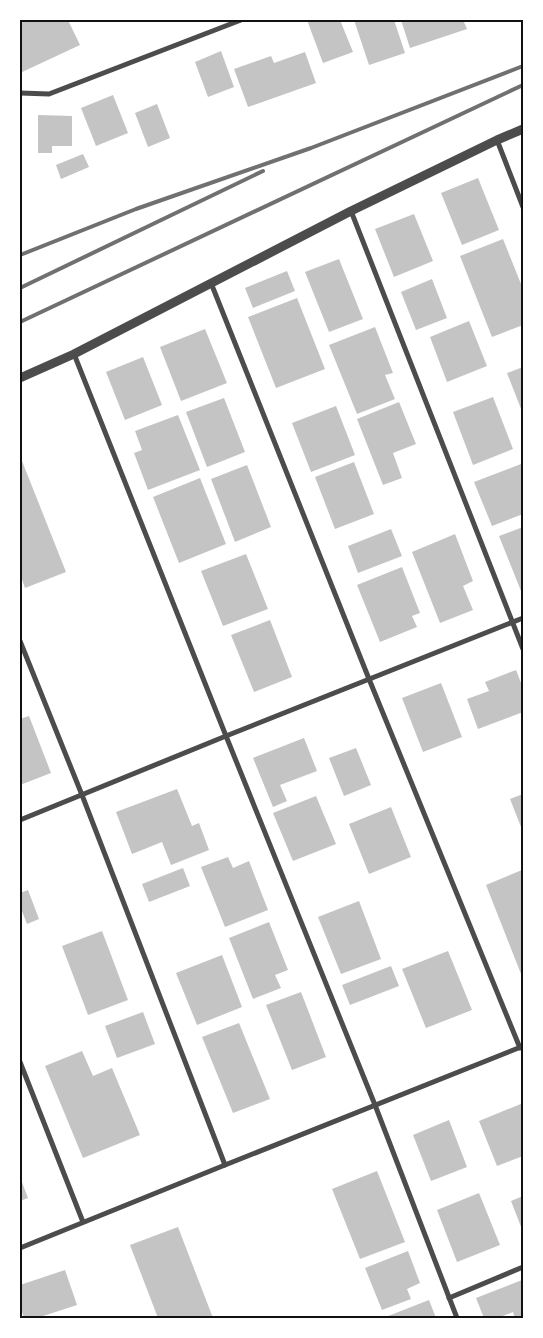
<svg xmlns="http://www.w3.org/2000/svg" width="543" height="1338" viewBox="0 0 543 1338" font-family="Bitter,serif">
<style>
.building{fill:#c4c4c4}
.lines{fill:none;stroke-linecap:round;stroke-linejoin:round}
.minor{stroke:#4c4c4c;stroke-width:5}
.tertiary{stroke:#4c4c4c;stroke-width:9}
.rail{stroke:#707070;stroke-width:4}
.neatline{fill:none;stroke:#111;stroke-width:2}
</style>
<rect width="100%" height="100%" fill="#fff"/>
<g class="building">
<path d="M20 20H68L80 45 20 73Z"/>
<path d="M307 20H340L353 52 323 63Z"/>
<path d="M354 20H394L405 53 369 65Z"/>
<path d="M401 20H463L467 29 410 48Z"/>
<path d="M221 51 234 87 208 97 195 62Z"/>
<path d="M305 52 316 83 248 107 234 69 271 56 274 63Z"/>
<path d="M113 95 128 133 96 146 81 108Z"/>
<path d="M157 104 170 138 148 147 135 113Z"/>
<path d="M38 115 72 116V146H52V153H38Z"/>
<path d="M83 154 89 167 61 179 56 165Z"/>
<path d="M478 178 499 230 462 245 441 193Z"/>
<path d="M414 214 433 261 394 277 375 229Z"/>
<path d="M503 239 523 289V325L492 337 460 256Z"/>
<path d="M339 259 363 319 329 332 305 272Z"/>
<path d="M287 271 295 291 253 308 245 288Z"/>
<path d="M432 279 447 318 416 330 401 292Z"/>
<path d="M297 298 325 369 276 388 248 317Z"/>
<path d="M469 321 487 366 447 382 430 337Z"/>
<path d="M375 327 393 373 385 375 395 399 357 414 329 345Z"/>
<path d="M205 329 227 383 181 401 160 347Z"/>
<path d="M143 357 162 405 125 420 106 372Z"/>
<path d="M523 367V414L507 373Z"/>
<path d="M493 397 513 449 473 465 453 412Z"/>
<path d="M224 398 245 452 207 467 186 412Z"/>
<path d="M399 402 416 444 393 453 402 478 383 485 357 419Z"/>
<path d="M336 406 355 455 311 472 292 423Z"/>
<path d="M178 415 200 470 148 490 134 453 142 450 135 431Z"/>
<path d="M20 456 66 572 25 588 20 574Z"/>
<path d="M354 462 374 514 335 529 315 477Z"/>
<path d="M521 464 523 468V514L492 526 474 482Z"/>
<path d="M247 465 271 527 235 542 211 479Z"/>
<path d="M200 478 226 544 179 563 153 497Z"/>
<path d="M523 527V590L521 591 499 536Z"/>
<path d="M391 529 402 556 358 573 348 546Z"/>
<path d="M455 534 473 581 463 586 473 610 440 623 412 552Z"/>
<path d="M246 554 268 609 223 626 201 571Z"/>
<path d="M402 567 420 613 412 616 417 627 380 642 357 585Z"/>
<path d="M270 620 292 677 254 692 231 635Z"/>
<path d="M516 670 523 688V712L478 729 467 699 489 691 485 682Z"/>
<path d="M441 683 462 737 423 752 402 698Z"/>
<path d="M29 716 51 773 20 785V719Z"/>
<path d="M304 738 317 771 280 785 287 801 273 807 253 758Z"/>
<path d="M356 748 371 785 344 796 329 758Z"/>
<path d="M177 789 192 826 199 823 209 850 171 865 162 842 132 854 116 812Z"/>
<path d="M523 794V832L510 799Z"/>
<path d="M316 796 336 844 293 861 273 813Z"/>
<path d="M391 807 411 857 369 874 349 824Z"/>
<path d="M228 857 233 868 249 861 268 910 225 927 201 867Z"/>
<path d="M183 868 190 886 149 902 142 884Z"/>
<path d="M522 870 523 873V979L486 885Z"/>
<path d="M28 890 39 919 27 924 20 906V893Z"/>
<path d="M359 901 381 959 341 974 318 917Z"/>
<path d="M269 922 288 970 275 975 281 988 253 999 229 938Z"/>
<path d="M102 931 128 1000 88 1015 62 946Z"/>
<path d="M448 951 472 1010 426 1028 402 969Z"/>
<path d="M222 955 242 1007 197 1025 176 973Z"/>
<path d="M391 966 399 986 350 1005 342 985Z"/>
<path d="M301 992 326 1057 292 1070 266 1005Z"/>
<path d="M143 1012 155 1044 117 1058 105 1026Z"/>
<path d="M239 1023 270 1099 233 1113 202 1037Z"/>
<path d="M82 1051 93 1076 112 1068 140 1135 83 1158 45 1066Z"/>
<path d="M523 1103V1156L497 1166 479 1121Z"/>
<path d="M449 1120 467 1167 431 1181 413 1135Z"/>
<path d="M377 1171 405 1242 360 1259 332 1189Z"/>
<path d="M20 1177 28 1198 20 1201Z"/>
<path d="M479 1193 500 1245 457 1262 437 1210Z"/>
<path d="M523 1196V1232L511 1201Z"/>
<path d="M178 1227 213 1318H158L130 1245Z"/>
<path d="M408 1251 420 1283 407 1289 411 1299 382 1310 365 1268Z"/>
<path d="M65 1270 77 1305 37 1318H24L20 1306V1285Z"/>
<path d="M522 1280 523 1283V1315L515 1318 513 1312 497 1318H484L476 1298Z"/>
<path d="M429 1300 436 1318H383Z"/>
</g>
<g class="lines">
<g class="minor">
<path d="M20 93 49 94 241 20"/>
<path d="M497 140 523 207"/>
<path d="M351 211 523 649"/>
<path d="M211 283 369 679 520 1048"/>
<path d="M74 354 226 736 375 1105 457 1318"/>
<path d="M20 641 82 795 225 1165"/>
<path d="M20 820 226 736 523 618"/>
<path d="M20 1062 83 1222"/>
<path d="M20 1248 225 1165 521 1047"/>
<path d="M449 1298 523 1267"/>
</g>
<path class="tertiary" d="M20 378 74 354 351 211 497 140 523 129"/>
<g class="rail">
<path d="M20 255 136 209 311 148 523 66"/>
<path d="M20 288 263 171"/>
<path d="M20 322 523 85"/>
</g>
</g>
<rect width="543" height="1338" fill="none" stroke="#ffffff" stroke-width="42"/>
<rect x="21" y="21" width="501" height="1296" class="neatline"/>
</svg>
